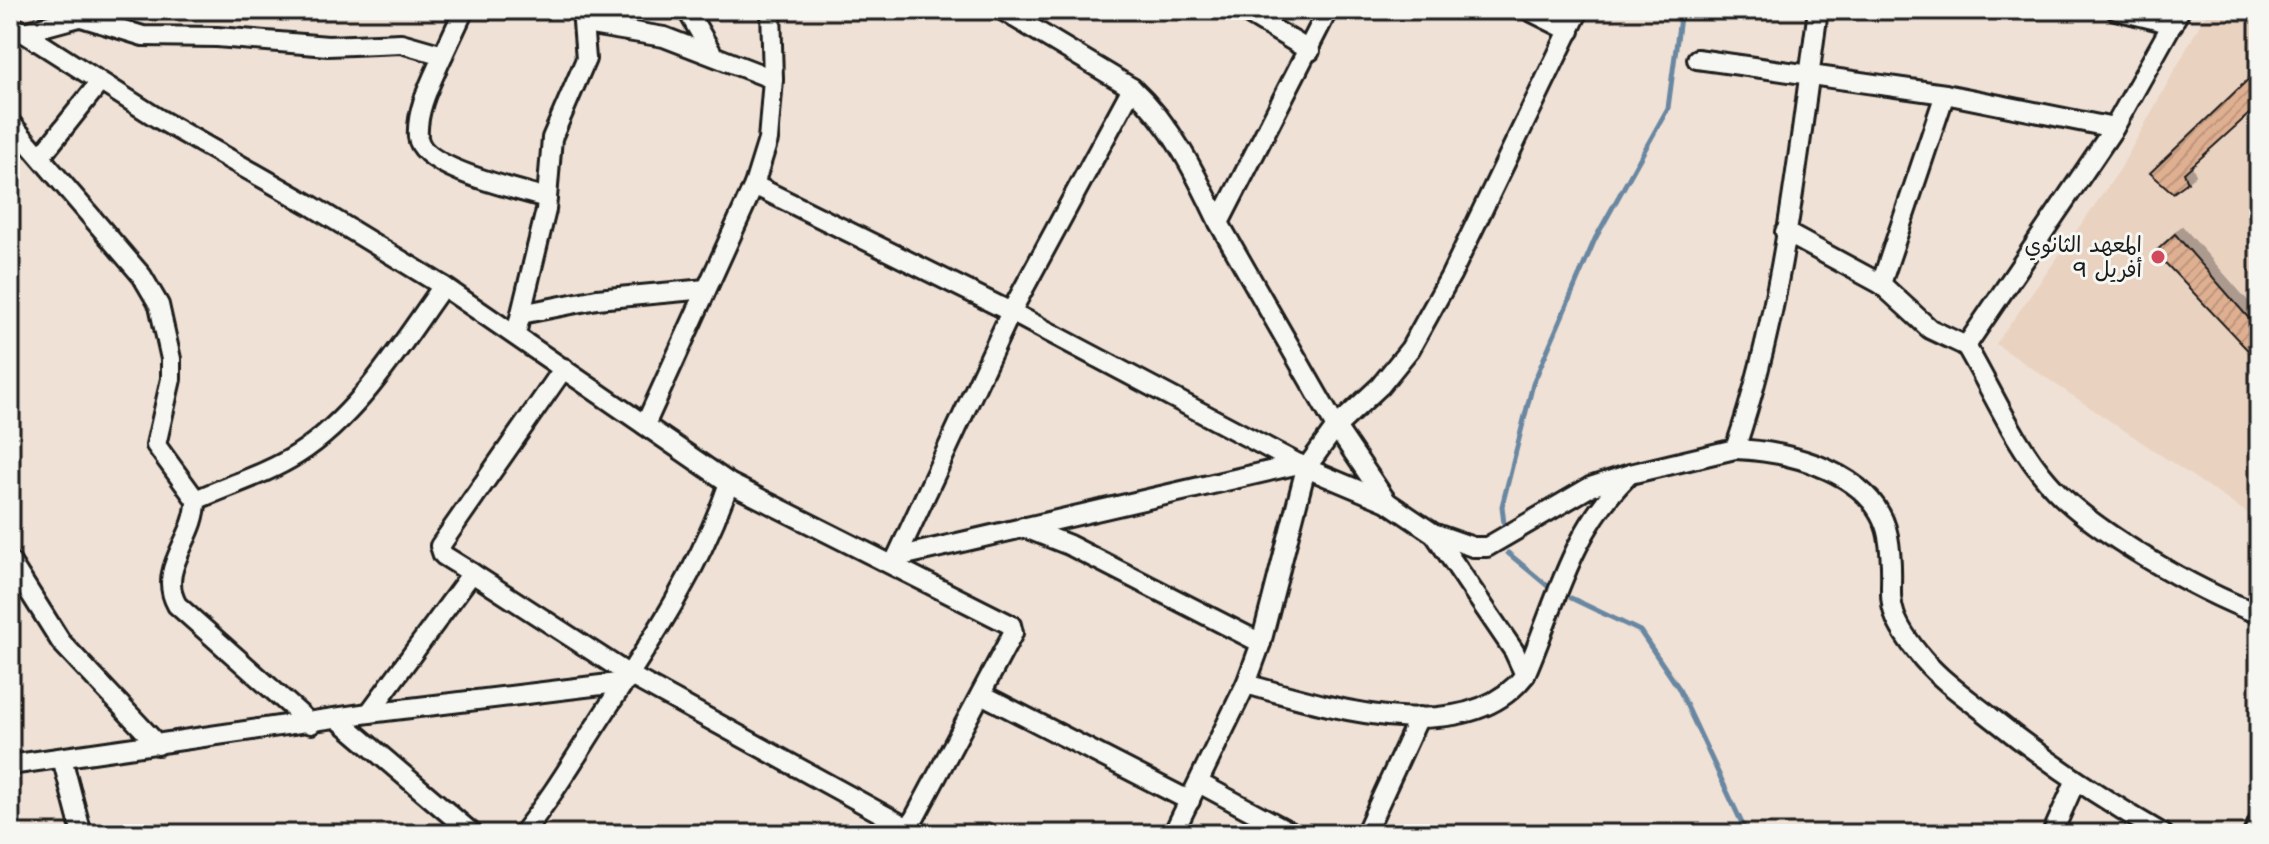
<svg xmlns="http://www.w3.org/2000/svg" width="2269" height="844" viewBox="0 0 2269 844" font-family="'Shantell Sans','Playpen Sans Arabic',sans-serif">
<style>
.built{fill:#ead2c1}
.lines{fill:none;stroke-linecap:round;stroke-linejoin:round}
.stream{stroke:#6a87a2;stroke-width:5}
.building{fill:url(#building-hatch);stroke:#1c1c1c;stroke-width:2;filter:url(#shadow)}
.minor-casing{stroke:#1c1c1c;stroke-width:24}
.minor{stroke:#f6f6f2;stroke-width:18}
.poi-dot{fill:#d1495b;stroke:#f6f6f2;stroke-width:3}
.labels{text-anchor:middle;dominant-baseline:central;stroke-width:6;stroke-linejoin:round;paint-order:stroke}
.poi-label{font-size:22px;fill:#1c1c1c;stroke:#f6f6f2;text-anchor:end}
</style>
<defs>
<pattern id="building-hatch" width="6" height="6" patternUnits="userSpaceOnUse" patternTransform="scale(2)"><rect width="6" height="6" fill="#dfaf91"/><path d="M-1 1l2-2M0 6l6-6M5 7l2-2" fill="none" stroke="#bf967c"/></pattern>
<filter id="shadow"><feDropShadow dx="7" dy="-7" stdDeviation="0" flood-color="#0004"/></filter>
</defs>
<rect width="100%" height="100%" fill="#efe1d5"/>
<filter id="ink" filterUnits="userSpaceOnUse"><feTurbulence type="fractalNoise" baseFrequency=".0125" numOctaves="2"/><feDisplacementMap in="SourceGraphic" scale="16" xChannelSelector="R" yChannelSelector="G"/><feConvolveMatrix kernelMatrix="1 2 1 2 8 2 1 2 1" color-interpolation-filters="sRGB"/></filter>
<g filter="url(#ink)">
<path class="built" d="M2208 10H2259V521L1996 344 2119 171Z"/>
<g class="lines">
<g class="stream">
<path d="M1504 524 1502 506 1533 384 1595 239 1668 108 1681 10"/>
<path d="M1508 553 1550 588"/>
<path d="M1571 598 1640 631 1678 687 1747 834"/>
</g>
</g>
<g class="building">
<path d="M2259 69V105L2184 173 2188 182 2173 193 2150 173Z"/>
<path d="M2175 234 2259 330V362L2155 252Z"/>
</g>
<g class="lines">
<defs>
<g id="minor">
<path d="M687 10 713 55"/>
<path d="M1002 10 1132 88C1172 125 1196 174 1219 223"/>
<path d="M1242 10 1310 51"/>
<path d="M1328 10 1219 223 1336 427 1387 502"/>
<path d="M1528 10 1570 31"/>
<path d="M2116 10 2173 24"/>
<path d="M2180 10 2114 128 1966 346C1992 390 2014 443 2048 482 2090 531 2198 591 2259 614"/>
<path d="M81 17 143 36 217 37 328 46 401 43 443 55C432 80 416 109 418 137 421 169 520 190 547 198"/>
<path d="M10 24 159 119 312 206 443 286 729 483 1011 625 1013 633 906 834"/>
<path d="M585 24 664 37 773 79"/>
<path d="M24 32 105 10"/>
<path d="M443 55 464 10"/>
<path d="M1697 59 1945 94 2114 128"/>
<path d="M10 122 142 276 159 305 171 359V379L156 445 196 500C197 538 156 568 177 605L311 724"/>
<path d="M42 155 100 82"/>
<path d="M754 185 1011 312 1306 468 1387 502 1433 533 1473 547H1487L1590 487 1630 474 1735 449C1783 309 1798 156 1818 10"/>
<path d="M1785 232 1881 284 1930 329 1966 346"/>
<path d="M1881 284 1945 94"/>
<path d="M521 314 597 299 706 289"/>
<path d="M516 334 546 210 552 138 586 59 582 10"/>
<path d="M645 425 754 185 768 140 773 79 771 10"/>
<path d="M1735 449C1790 451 1876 473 1888 536 1899 597 1874 601 1923 659 1943 682 1968 699 1992 718 2047 762 2102 799 2163 834"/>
<path d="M196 500C229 485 267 474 298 454 359 415 401 344 443 286"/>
<path d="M1023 527 1069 545 1261 643"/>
<path d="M1435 535 1514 651 1525 675"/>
<path d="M897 557 1299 464"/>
<path d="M10 561 61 642 158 745"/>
<path d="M893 565 1011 312 1132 88"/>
<path d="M472 573 443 555 440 546 564 368"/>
<path d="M1246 684C1325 706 1466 752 1525 675 1556 604 1570 534 1626 478"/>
<path d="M981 694 1190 801"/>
<path d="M369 713 472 573 631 676 917 833"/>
<path d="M338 719 473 834"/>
<path d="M62 758 82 834"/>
<path d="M10 765 369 713 626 682"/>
<path d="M1199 783 1294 834"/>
<path d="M522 834C553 796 577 754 604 713 653 639 700 568 729 483"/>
<path d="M1173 834 1246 684 1261 643 1306 468 1336 427 1380 386 1410 349 1451 275 1579 10"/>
<path d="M1365 834 1419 717"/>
<path d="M2052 834 2075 782"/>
<path d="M2253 834 2259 821"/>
</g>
</defs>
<use href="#minor" class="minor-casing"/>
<use href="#minor" class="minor"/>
</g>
</g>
<circle class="poi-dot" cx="2158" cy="257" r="8"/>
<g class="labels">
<g class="poi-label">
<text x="2142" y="244">المعهد الثانوي<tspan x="2142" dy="25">9 أفريل</tspan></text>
</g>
</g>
<rect width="2269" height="844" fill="none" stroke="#f6f6f2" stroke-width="40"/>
<rect x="20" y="20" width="2229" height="804" fill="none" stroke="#1c1c1c" stroke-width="3" filter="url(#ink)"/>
</svg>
